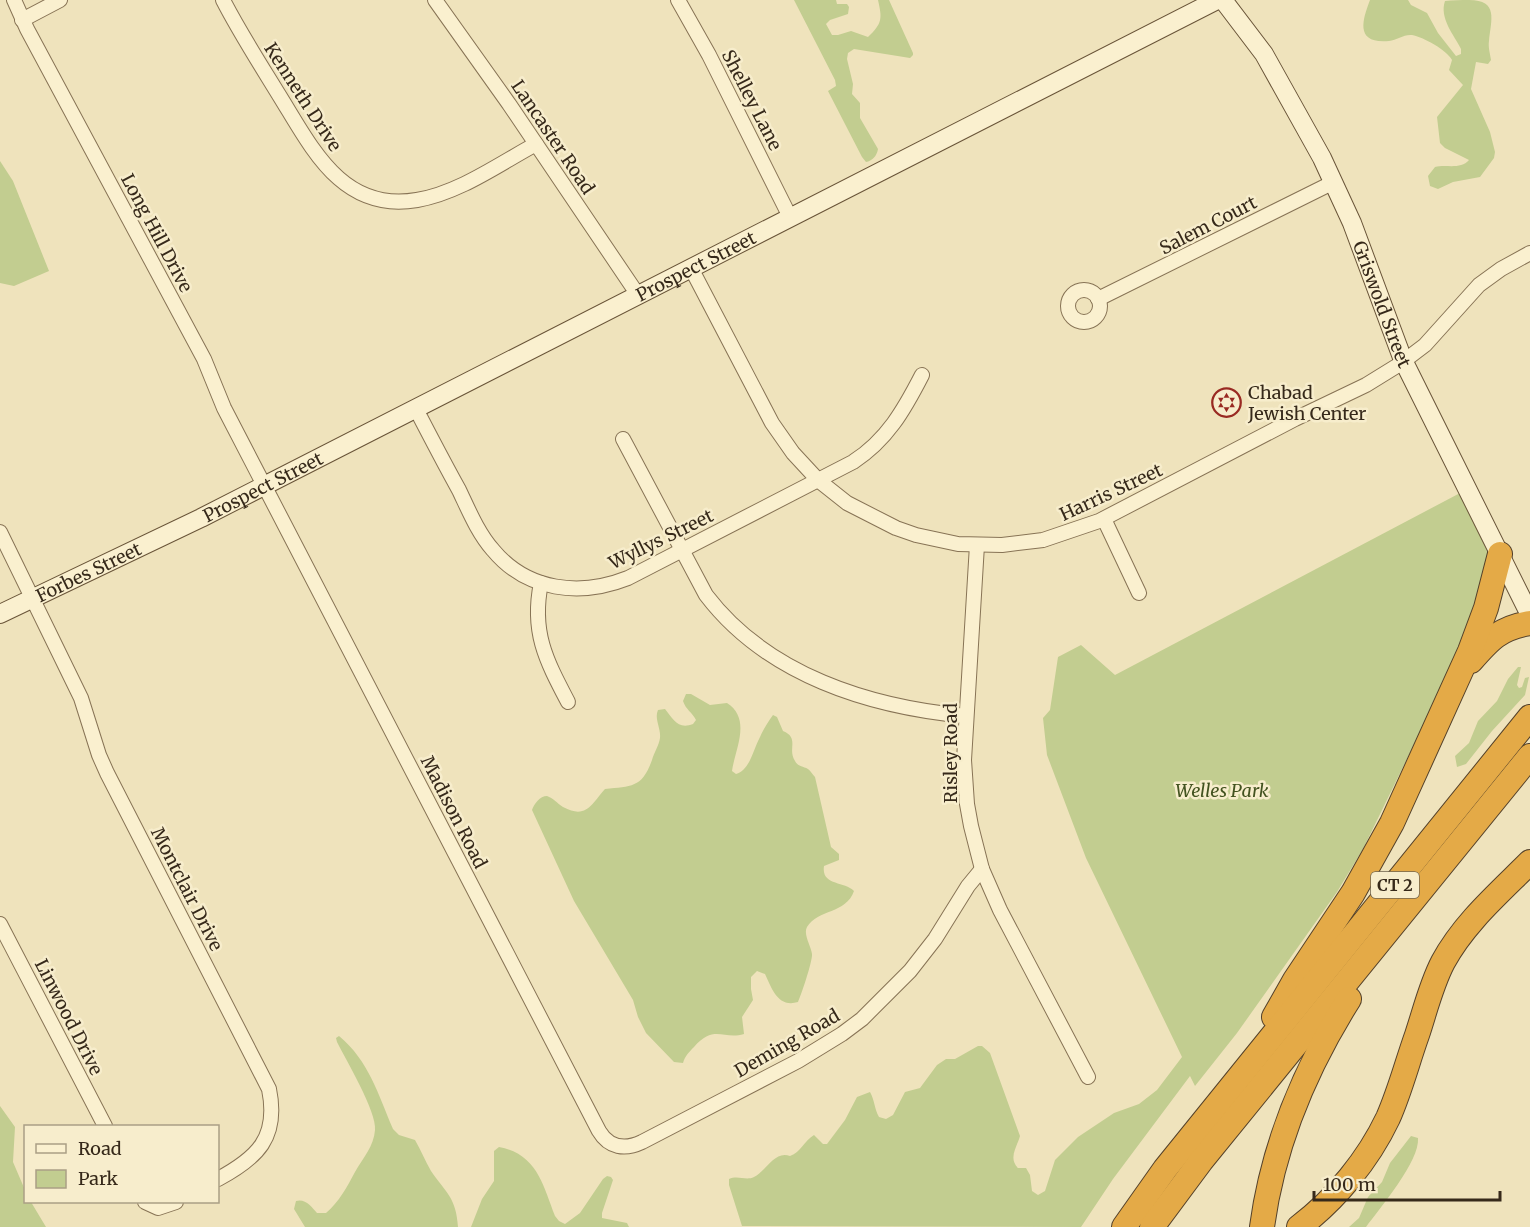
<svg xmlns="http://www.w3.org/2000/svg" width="1530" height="1227" viewBox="0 0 1530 1227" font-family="Merriweather,serif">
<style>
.green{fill:#c2cd90}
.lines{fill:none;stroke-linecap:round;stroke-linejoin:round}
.minor-casing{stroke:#877355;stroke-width:16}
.secondary-casing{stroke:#695438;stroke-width:20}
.motorway-casing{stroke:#54412a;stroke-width:26}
.minor{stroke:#faf0cf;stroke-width:14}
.secondary{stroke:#faf0cf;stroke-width:18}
.motorway{stroke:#e4aa47;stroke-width:24}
.labels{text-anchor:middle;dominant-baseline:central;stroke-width:5;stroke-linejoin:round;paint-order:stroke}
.shield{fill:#f7edcc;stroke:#70644f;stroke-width:1.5}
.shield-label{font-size:16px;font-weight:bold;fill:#36291a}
.street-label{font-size:18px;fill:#36291a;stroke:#f7edcc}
.poi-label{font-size:18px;fill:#36291a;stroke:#f7edcc;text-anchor:start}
.park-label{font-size:18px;font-style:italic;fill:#435320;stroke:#f7edcc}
</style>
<rect width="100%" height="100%" fill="#efe3bc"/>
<g class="green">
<path d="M794 0H836L837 4H847L849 7 848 14 830 20 826 24 832 35H838L851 31 868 37C883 23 882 18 878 0H889L913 53V55L910 58 854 49 848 53 847 59 853 84 852 94 860 103V118L878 149C877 156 872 161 866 162L862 157 829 93 828 91 836 86 835 80Z"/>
<path d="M1370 0H1408L1411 5 1427 13 1438 33 1456 56 1461 54V49C1454 35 1439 18 1445 1 1452 0 1461 0 1469 0 1499 0 1491 20 1489 41 1488 47 1490 53 1491 60L1488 64 1476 62 1471 89 1490 132 1495 152 1494 158 1480 177 1453 182 1438 189 1430 186 1428 176 1435 167C1446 164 1461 170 1469 160L1445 148 1440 143 1437 117 1463 85 1449 70 1452 60C1447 50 1423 37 1412 35 1404 34 1397 40 1389 41 1355 44 1362 21 1370 0Z"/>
<path d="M0 161 13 181 49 271 14 286 0 283Z"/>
<path d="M1462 492 1494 556 1482 605 1363 849 1337 892 1237 1033 1195 1086 1190 1076 1113 1179 1081 1227 742 1226 729 1185V1179C738 1175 746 1181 754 1177 767 1170 775 1150 790 1156 801 1152 804 1141 814 1135L823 1144H827L845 1120 857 1097 870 1092C875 1101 874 1108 879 1117L886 1119 893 1115 905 1092 920 1088 937 1065 946 1059H955L978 1046H982L990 1053 1020 1136C1017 1147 1008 1158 1018 1168H1026L1030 1175 1032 1191 1038 1195 1045 1191 1055 1160 1078 1137 1114 1113 1139 1104 1157 1090 1182 1057 1086 858 1047 755 1043 718 1050 710 1058 657 1081 645 1115 675Z"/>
<path d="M1518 667H1521L1517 685 1519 688 1522 687 1525 678 1529 677 1525 695 1492 731 1466 764 1457 767 1455 756 1469 743 1478 721 1497 701 1508 679Z"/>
<path d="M686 694H691L710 705 727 703C752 719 735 749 732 771L736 774C750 770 753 750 760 737 763 730 768 722 773 715L777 717 783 731C800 738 787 749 795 761 798 767 803 766 808 769 811 771 812 774 815 777L831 847 839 854V860L824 866C821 886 844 881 854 891 846 914 818 909 807 927 803 934 811 946 812 954 813 960 801 996 798 1002 778 1008 772 989 765 974L757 971 751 977V989L753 1000 742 1017 744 1034C723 1040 714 1024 694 1047 689 1052 685 1056 683 1063L674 1062 646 1033 638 1017 633 1000 574 901 532 810C534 804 540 796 547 796 553 798 557 803 563 807 587 820 592 803 605 789 632 786 642 788 652 760 654 753 659 745 660 738 661 728 654 719 658 710L665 709C673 719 678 730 693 724L696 720C692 712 686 710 683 701Z"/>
<path d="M339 1036C369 1061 378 1094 393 1129L399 1135 415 1140C421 1150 425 1161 431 1171 446 1193 456 1197 458 1227H305L294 1209 296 1201C305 1198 312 1207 317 1213H326C339 1202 347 1187 355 1172 363 1158 374 1146 375 1130 377 1112 346 1060 337 1042L336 1038Z"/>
<path d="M0 1106 15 1127 13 1162 25 1190 26 1202H31L46 1227H0Z"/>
<path d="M1411 1136 1418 1138C1420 1161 1380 1208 1366 1227H1349L1359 1218 1368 1197 1382 1182 1390 1163Z"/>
<path d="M499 1147C537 1154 543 1185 555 1216L559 1221 565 1224 580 1213 603 1179 607 1176 611 1177 613 1180 602 1213V1218L627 1223 629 1227H471L482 1199 494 1181V1151Z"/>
</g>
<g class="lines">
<defs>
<g id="minor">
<path d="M14 0 27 29 204 359 224 408 599 1131C609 1148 625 1150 642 1142L798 1061 842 1034 862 1019 910 971 935 939 968 886 982 869"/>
<path d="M223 0C240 33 260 64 279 95 312 148 342 213 417 200 459 193 499 164 536 144"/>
<path d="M435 0 509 104 638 295"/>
<path d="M678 0 709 55 790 217"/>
<path d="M22 20 60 0"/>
<path d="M691 268 772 423 793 453 818 480 847 503 896 528 916 535 958 544 1002 545 1043 540 1099 521 1295 419 1366 385 1400 364 1425 345 1479 285 1501 269 1530 253"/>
<circle cx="1084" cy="306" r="16"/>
<path d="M1098 299 1334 182"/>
<path d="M416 409C430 436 444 463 459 490 469 511 478 533 493 550 527 591 580 597 628 578L853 462C887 440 904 410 922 375"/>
<path d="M623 439 706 595C767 675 869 707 966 716"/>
<path d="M1104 519 1139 593"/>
<path d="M0 532 81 698 99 755 107 773 269 1089C279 1138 257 1158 218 1179"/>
<path d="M977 545 964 760 967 804 971 826 982 869 1000 910 1088 1077"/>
<path d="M541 583C531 632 546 660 568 702"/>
<path d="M0 924 105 1126"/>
<path d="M145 1202 158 1208 176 1202"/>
</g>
<g id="secondary">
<path id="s1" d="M1223 0 1264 54 1322 158 1352 223 1403 360 1530 615"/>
<path id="s2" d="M0 614 201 518 1217 0"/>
</g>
<g id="motorway">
<path d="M1471 661C1490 639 1500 628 1530 623"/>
<path d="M1274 1017 1295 980 1353 893 1392 823 1470 651 1486 608 1500 554"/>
<path d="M1124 1227 1165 1169 1530 717"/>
<path d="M1152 1227 1201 1161 1530 756"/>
<path d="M1262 1227C1273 1145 1305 1069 1349 999"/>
<path d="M1299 1227C1336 1199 1368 1160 1388 1118 1400 1091 1407 1063 1417 1035 1425 1011 1431 985 1443 962 1464 923 1499 893 1530 862"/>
</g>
</defs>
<use href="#minor" class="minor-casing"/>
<use href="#secondary" class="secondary-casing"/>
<use href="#motorway" class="motorway-casing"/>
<use href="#minor" class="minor"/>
<use href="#secondary" class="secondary"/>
<use href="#motorway" class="motorway"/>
</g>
<defs>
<symbol id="synagogue-ring" viewBox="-11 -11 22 22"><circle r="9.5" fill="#f7edcc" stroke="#992a22" stroke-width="1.5"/><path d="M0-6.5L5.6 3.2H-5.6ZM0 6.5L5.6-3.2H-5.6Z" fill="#992a22"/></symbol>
</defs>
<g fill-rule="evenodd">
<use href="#synagogue-ring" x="1210" y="386" width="33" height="33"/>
</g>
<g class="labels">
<rect class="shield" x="1371" y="872" width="48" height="26" rx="4.5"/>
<g class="shield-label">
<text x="1395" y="885">CT 2</text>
</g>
<g class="street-label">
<text transform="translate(303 97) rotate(57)">Kenneth Drive</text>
<text transform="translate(752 100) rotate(63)">Shelley Lane</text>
<text transform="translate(553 137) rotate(56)">Lancaster Road</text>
<text transform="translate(1208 225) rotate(-27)">Salem Court</text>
<text transform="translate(157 233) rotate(62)">Long Hill Drive</text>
<text stroke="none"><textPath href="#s2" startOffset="778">Prospect Street</textPath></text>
<text stroke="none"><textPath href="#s1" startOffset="345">Griswold Street</textPath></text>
<text stroke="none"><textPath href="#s2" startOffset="292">Prospect Street</textPath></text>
<text transform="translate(1111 492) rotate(-25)">Harris Street</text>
<text transform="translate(661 539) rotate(-26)">Wyllys Street</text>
<text stroke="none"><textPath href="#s2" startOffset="98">Forbes Street</textPath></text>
<text transform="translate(950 753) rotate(-90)">Risley Road</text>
<text transform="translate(454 812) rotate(63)">Madison Road</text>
<text transform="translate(187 889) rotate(63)">Montclair Drive</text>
<text transform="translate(69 1017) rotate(63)">Linwood Drive</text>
<text transform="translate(787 1043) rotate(-30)">Deming Road</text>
</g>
<g class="poi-label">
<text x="1248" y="392">Chabad<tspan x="1248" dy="21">Jewish Center</tspan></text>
</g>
<g class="park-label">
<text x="1222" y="790">Welles Park</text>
</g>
</g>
<rect x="24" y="1125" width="195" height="78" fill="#f7edcc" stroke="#aa9f85" stroke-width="1.5"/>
<rect x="36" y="1144" width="30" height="9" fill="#faf0cf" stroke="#aa9f85" stroke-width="1.5"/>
<text x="78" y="1155" font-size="18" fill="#36291a">Road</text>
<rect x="36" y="1170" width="30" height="18" fill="#c2cd90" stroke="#aa9f85" stroke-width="1.5"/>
<text x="78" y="1185" font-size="18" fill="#36291a">Park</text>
<path d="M1314 1191v9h186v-9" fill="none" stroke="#36291a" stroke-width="3"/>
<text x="1323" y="1191" font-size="18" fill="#36291a" stroke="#f7edcc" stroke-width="4.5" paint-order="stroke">100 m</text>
</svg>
